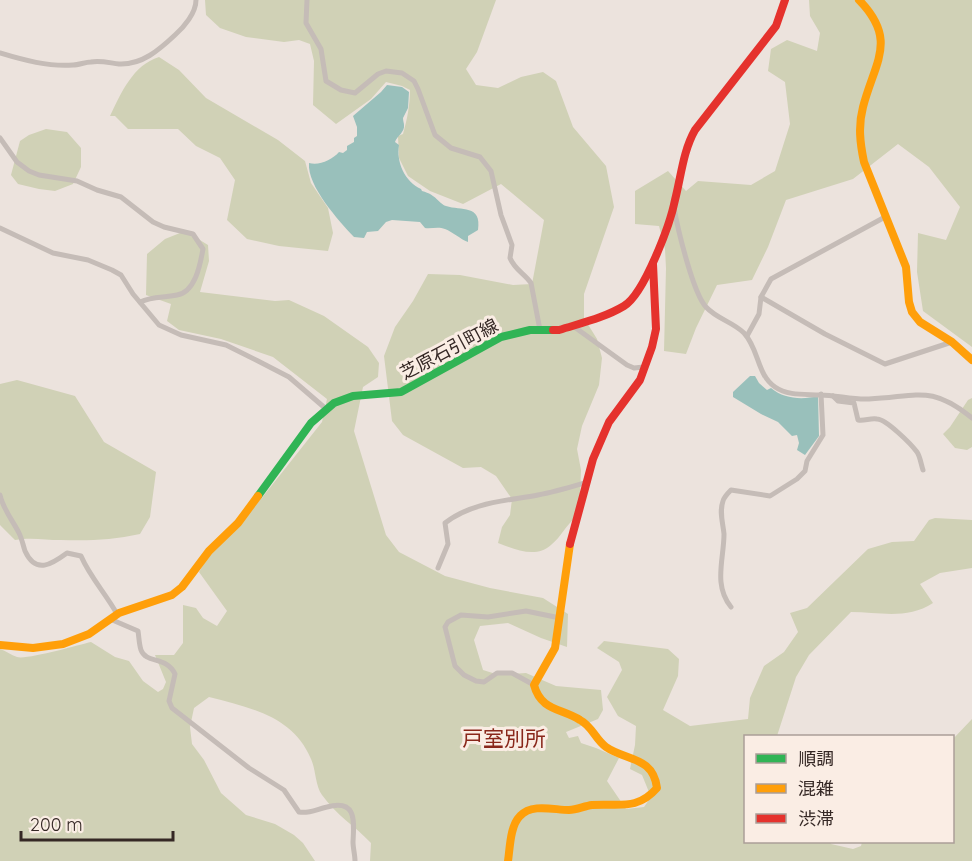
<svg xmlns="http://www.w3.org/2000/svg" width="972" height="861" viewBox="0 0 972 861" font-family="Quicksand,'Noto Sans JP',sans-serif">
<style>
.green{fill:#d0d1b6}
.water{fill:#99c0bb}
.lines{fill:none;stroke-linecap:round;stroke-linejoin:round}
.street{stroke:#c5bcb7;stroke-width:5}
.fast{stroke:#30b455;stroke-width:8}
.slow{stroke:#ff9f0a;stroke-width:8}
.jam{stroke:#e5322d;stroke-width:8}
.labels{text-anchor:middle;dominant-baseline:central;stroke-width:6;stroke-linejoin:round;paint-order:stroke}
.street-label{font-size:18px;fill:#352825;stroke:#faede4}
.quarter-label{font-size:21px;fill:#89271a;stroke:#faede4}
</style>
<rect width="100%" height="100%" fill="#ece3dd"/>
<g class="green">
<path d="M205 0H496L477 52 466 69 476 85 498 88 521 77 543 72 556 81 573 127 606 166 614 207 584 294V318L597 339 602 358 599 385 582 426 577 449 581 470 580 495 576 517C566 525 561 537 551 545 536 559 514 549 498 543L502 527 510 515 512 499 496 476 481 467 463 468 403 435 392 421 384 356 395 327 413 301 428 274 460 275 513 285 532 284 544 220 501 184 463 204 430 191 408 176 399 158 398 136 403 134C407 120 410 105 410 90L402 86 386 82 371 99 336 124 313 105 314 61 310 44 299 40 284 42 246 37 220 28 206 15Z"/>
<path d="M809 0H972V347L923 311 917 272 918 233 946 240 960 207 929 167 898 144 853 179 786 200 768 247 752 280 717 285 696 328 686 354 664 351 666 268 665 249 659 226 635 224V191L668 171 686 191 698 181 751 185 775 171 790 124 785 82 768 71 771 49 787 40 817 51 820 33 810 16Z"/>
<path d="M159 57 179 70 206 98 278 140 305 161 311 183 328 208 333 233 328 251 279 246 247 239 227 220 235 180 220 158 196 146 178 129H128L115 116H110C121 93 133 65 159 57Z"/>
<path d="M46 129 67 132 81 148V167L73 184 55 191 39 189 18 184 11 175 20 141 29 135Z"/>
<path d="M185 231 208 245 209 261 200 292 275 301 289 300 324 316 368 347 379 363 378 377 363 387 354 431 386 535 399 552 445 576 490 588 543 598 568 614 567 647 541 638 508 623 480 626 474 640 483 670 499 675 526 673 556 686 601 690 603 710 598 719 566 732 569 738 578 736 581 743 596 748 619 758 607 781 626 809 644 807 651 797 642 775 630 769 635 745 636 726 618 716 607 697 622 670 619 662 597 648 604 641 668 649 679 659 678 676 663 710 690 726 748 719 750 698 764 666 784 652 798 632 790 613 807 608 868 549 892 542 914 541 929 520 935 518 972 520V568L940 573 920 584 933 603C907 620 879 612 851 612L809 655 796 677 777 736H746V842H830L831 844 853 849 861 846 862 842H952L953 739 972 719V861H370L371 843C354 825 337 816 322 795 315 785 316 770 311 759 293 716 251 708 209 697L194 708 190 727 192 744 204 760 221 793 246 815 275 824 294 835 303 843 315 861H0V649C6 651 11 655 17 657 27 660 78 645 91 642L115 657 129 661 143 681 158 692 163 689 166 682 155 655H174L183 643V605L196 608 203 618 217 626 227 611 199 572 220 537 261 499 322 422 327 399 273 357 221 339 179 330 167 321 171 304 146 295 147 254 165 239Z"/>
<path d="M17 380 75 396 104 442 156 472 150 517 140 534C113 540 88 541 61 540 45 540 31 537 15 540L0 525V384Z"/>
<path d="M972 398V447L967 450 955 448 943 434 950 427 968 400Z"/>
</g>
<g class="water">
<path d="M387 85 402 87 409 92 408 108 403 118C403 121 404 123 404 125 405 132 397 136 395 142L399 145C396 162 405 182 421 189L422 191C437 195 438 203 446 206 461 211 482 204 478 230L468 236V242C460 239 453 232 445 229 438 226 432 229 425 228L420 222 392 220 386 222 378 231 367 232 364 238 354 237C339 221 307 186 309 163 319 166 332 160 339 152L343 153 347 150V146L354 142V138L357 136V127L353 116 381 92Z"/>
<path d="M750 376H755L759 383 767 390 771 388C784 399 802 400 818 396L819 436 805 455 797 450 799 443 797 435 792 436 778 422 761 414 733 397V392Z"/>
</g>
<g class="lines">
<g class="street">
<path d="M307 0 306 23 321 49 326 81 341 90 355 93 378 74 386 71 402 73 414 81 418 89 435 135 451 148 480 157 491 171 501 215 512 245 510 258C515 270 524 273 531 283L540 330"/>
<path d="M0 53C23 60 49 67 73 65 79 65 85 62 91 62 100 60 110 63 119 64 142 65 159 50 175 35 184 27 196 13 196 0"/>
<path d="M0 138 17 162 29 171 39 175 77 181 97 190 121 197 153 222 164 227 193 234 203 249C200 266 195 292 177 295 163 298 153 296 140 302"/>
<path d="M674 208C678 230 693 293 706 307 717 319 733 322 744 333 759 349 757 375 775 387 788 396 805 394 820 395 836 395 853 400 869 399 917 397 930 384 972 418"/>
<path d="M0 228 53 253 88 260 112 270 121 275 133 294 159 325 181 335 226 345 258 361 289 377 325 408"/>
<path d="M761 297 825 334 885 364 952 342"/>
<path d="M573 326 627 365 634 368 644 367"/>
<path d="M747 336 759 314 761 297 771 279 885 217"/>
<path d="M833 396 838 401 854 403 858 420C865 421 870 418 877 419 886 419 911 444 917 452 920 456 921 464 923 470"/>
<path d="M0 495C3 509 13 521 19 533 22 539 23 545 25 551 36 575 52 564 67 553L81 556C90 577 106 594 117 614"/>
<path d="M438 568 448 544 445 523C472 502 506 501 538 495 555 492 571 487 588 482"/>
<path d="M731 607C713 585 724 559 724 534 723 523 719 512 723 501 724 497 728 493 731 490L770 496 797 479 805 471 807 461 823 435 821 394"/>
<path d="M110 619 138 631C139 637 139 644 141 650 146 664 167 656 175 674L169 701 172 708 249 768 284 790 299 812C309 814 317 809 327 807 357 799 354 821 353 842 353 848 355 855 355 861"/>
<path d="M534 685 512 673H497L484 682 476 681 464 675 455 666 445 627 448 622 461 615 488 617 526 611 560 618"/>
</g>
<path class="fast" d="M258 496 311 423 334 403 353 396 401 392 501 337 530 330H553"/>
<g class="slow">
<path d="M859 0C898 40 875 61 863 107 858 126 860 143 864 162L906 267 909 302 912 312 920 322 952 342 972 360"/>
<path d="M0 645 33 648 63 644 89 634 119 613 172 595 182 587 209 551 238 523 258 496"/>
<path d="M508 861C510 848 510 826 520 816 532 803 554 810 569 810 577 810 584 806 592 805 619 803 637 811 657 788 653 756 626 761 606 747 595 739 592 726 580 720 561 708 541 711 534 685L555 648 570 544"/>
</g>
<g class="jam">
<path d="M553 330H559C581 323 604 318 624 306 644 294 670 225 675 200 681 177 683 151 695 130L776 26 785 0"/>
<path d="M570 544 593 459 609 422 640 380 652 347 656 329 653 264"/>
</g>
</g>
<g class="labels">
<g class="street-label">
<text transform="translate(449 349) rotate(-28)">芝原石引町線</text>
</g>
<g class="quarter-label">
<text x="504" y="738">戸室別所</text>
</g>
</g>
<rect x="744" y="735" width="210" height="108" fill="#faede4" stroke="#ab9e98" stroke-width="1.5"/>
<rect x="756" y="754" width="30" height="9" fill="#30b455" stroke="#ab9e98" stroke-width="1.5"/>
<text x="798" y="765" font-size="18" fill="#352825">順調</text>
<rect x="756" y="784" width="30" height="9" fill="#ff9f0a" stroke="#ab9e98" stroke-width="1.5"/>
<text x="798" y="795" font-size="18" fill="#352825">混雑</text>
<rect x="756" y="814" width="30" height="9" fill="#e5322d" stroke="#ab9e98" stroke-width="1.5"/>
<text x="798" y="825" font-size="18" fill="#352825">渋滞</text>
<path d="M21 831v9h152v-9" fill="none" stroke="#352825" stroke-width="3"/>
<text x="30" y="831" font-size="18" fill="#352825" stroke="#faede4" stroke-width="4.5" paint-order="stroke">200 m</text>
</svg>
